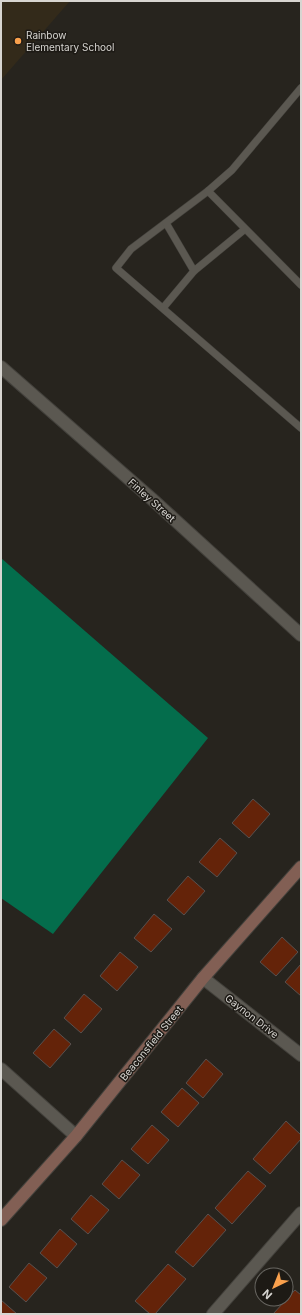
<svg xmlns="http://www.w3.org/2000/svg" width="302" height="1315" viewBox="0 0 302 1315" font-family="Inter,sans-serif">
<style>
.education{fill:#332a1a}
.forest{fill:#046d4c}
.building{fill:#642309;stroke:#58504e}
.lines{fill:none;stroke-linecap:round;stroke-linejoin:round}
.lane-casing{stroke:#43413c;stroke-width:8}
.street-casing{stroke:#43413c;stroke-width:14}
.secondary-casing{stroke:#43413c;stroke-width:14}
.lane{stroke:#5b5851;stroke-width:7}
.street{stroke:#5b5851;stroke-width:12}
.secondary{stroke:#825f54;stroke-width:12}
.poi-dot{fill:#f9a04c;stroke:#1d1a15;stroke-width:1.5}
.labels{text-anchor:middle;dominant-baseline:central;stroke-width:3;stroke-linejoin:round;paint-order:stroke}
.poi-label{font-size:10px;fill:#d7d5d1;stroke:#1d1a15;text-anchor:start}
.street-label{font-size:10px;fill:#d7d5d1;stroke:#1d1a15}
</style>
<rect width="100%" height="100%" fill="#27241e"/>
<path class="education" d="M1 1H70L1 80Z"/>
<path class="forest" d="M1 558 208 738 53 934 1 898Z"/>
<g class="building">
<path d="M253 799 270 814 249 838 232 823Z"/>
<path d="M220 838 237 853 217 877 199 862Z"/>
<path d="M188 876 205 891 184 915 167 900Z"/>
<path d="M154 914 172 929 151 952 134 938Z"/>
<path d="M282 937 298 952 276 976 260 962Z"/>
<path d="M120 952 138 967 117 991 100 976Z"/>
<path d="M301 964V996L285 982Z"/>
<path d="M84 994 102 1009 81 1033 64 1018Z"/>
<path d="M54 1029 71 1044 50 1068 33 1053Z"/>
<path d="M206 1059 223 1074 203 1098 186 1083Z"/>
<path d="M182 1088 199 1103 178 1127 161 1112Z"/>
<path d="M286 1121 301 1135V1139L270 1174 253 1159Z"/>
<path d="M152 1125 169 1140 148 1164 131 1149Z"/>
<path d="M122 1160 140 1175 119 1199 102 1184Z"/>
<path d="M248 1171 266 1186 232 1224 215 1208Z"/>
<path d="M91 1195 109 1210 88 1234 71 1219Z"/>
<path d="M208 1214 226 1230 193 1267 175 1252Z"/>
<path d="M60 1229 77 1244 57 1268 40 1253Z"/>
<path d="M29 1263 47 1278 26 1302 9 1287Z"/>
<path d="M168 1264 186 1279 155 1314H150L135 1301Z"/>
<path d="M295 1290 301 1295V1314H273Z"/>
<path d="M1 1300 17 1314H1Z"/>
</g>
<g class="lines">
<defs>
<g id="lane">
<path d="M301 88 232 170 208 191 131 249 116 268 301 428"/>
<path d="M208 191 301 285"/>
<path d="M166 223 194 271"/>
<path d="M163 308 194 271 245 229"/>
</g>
<g id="street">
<path d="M1 367 153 500 301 635"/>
<path d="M203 978 301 1055"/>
<path d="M1 1069 76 1136"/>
<path d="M213 1314 301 1213"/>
</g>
<path id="secondary" d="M1 1220 76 1136 203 978 301 867"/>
</defs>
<use href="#lane" class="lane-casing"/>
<use href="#street" class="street-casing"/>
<use href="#secondary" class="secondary-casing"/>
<use href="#lane" class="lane"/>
<use href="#street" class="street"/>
<use href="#secondary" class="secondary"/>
</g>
<circle class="poi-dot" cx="18" cy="41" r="4"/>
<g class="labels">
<g class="poi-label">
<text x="26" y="35">Rainbow<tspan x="26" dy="12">Elementary School</tspan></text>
</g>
<g class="street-label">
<text transform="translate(152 500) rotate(42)">Finley Street</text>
<text transform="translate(252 1016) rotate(38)">Gaynon Drive</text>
<text transform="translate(151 1043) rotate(-51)">Beaconsfield Street</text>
</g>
</g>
<rect width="302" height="1315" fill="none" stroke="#d7d5d1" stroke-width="4"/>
<g transform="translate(274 1287) rotate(223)"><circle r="19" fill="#1d1a15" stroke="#676560"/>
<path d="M0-3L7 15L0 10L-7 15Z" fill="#f9a04c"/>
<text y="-6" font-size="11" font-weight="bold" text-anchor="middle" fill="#d7d5d1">N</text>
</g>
</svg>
